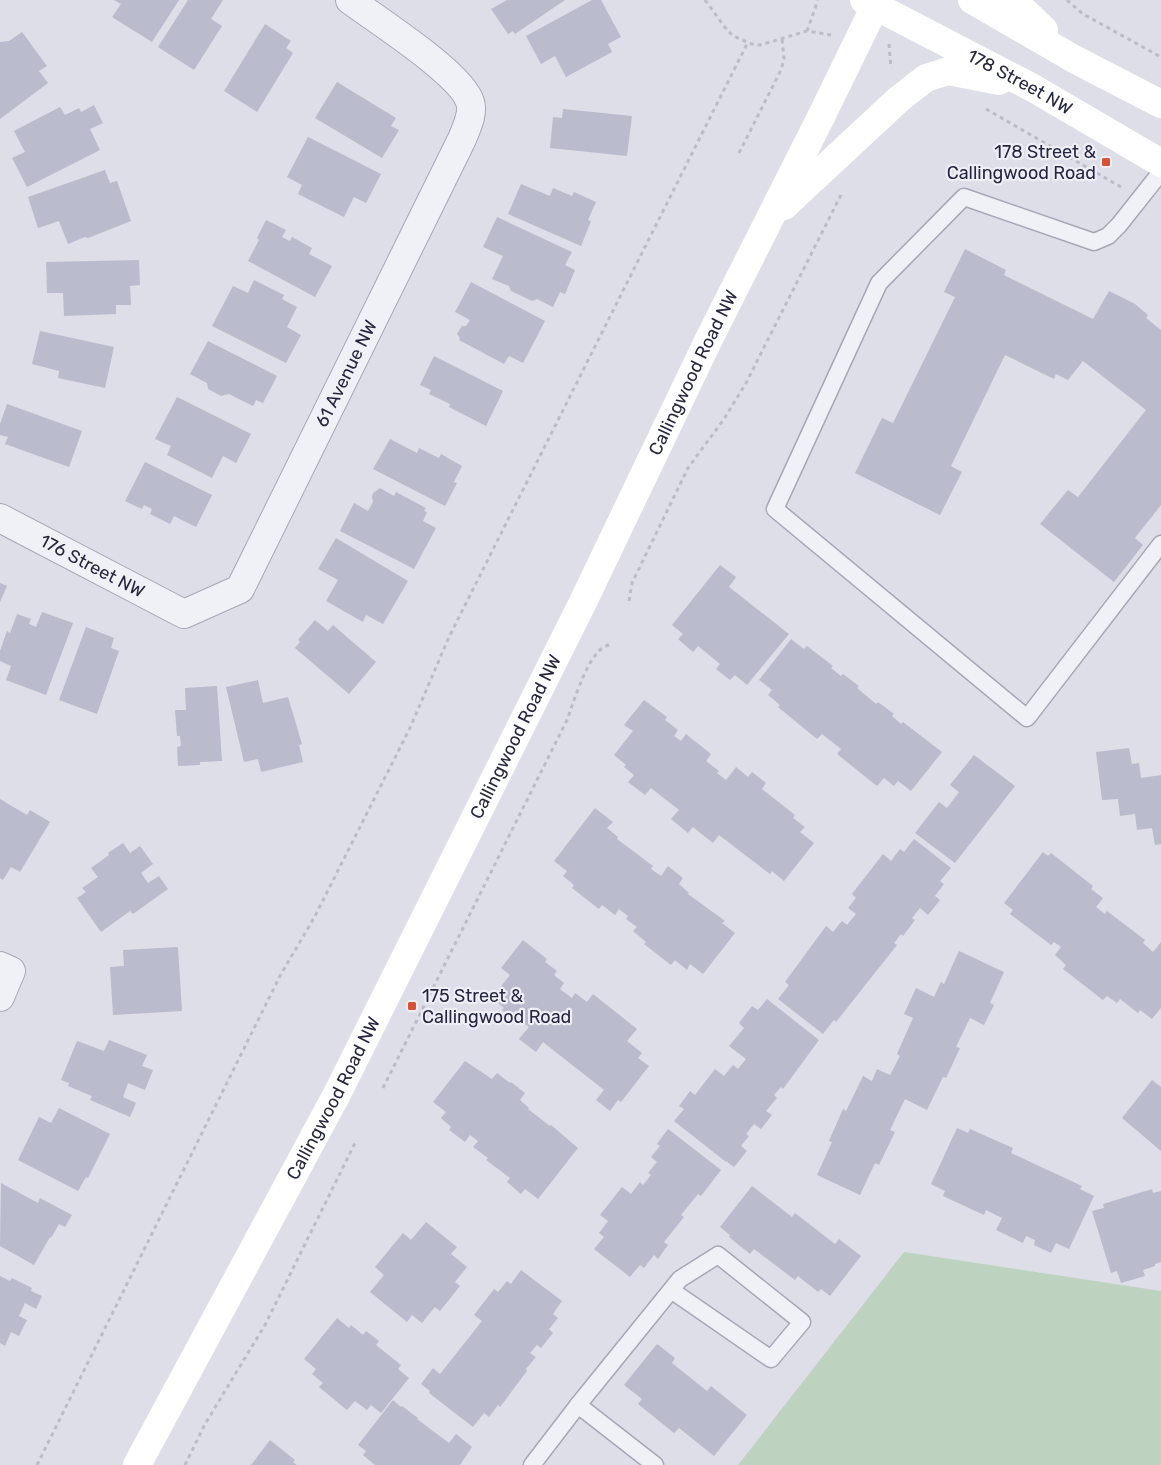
<svg xmlns="http://www.w3.org/2000/svg" width="1161" height="1465" viewBox="0 0 1161 1465" font-family="Rubik,sans-serif">
<style>
.green{fill:#bed3bf}
.building{fill:#babbcc}
.lines{fill:none;stroke-linecap:round;stroke-linejoin:round}
.lane-casing{stroke:#a6a7b6;stroke-width:19}
.street-casing{stroke:#a6a7b6;stroke-width:30}
.path{stroke:#bbbcc7;stroke-width:3;stroke-dasharray:4 4;stroke-linecap:butt}
.lane{stroke:#f0f1f6;stroke-width:16}
.street{stroke:#f0f1f6;stroke-width:28}
.secondary{stroke:#fff;stroke-width:28}
.poi-dot{fill:#d95137;stroke:#edeef6;stroke-width:2}
.labels{text-anchor:middle;dominant-baseline:central;stroke-width:4.5;stroke-linejoin:round;paint-order:stroke}
.street-label{font-size:18px;fill:#252740;stroke:#edeef6}
.poi-label{font-size:18px;fill:#252740;stroke:#edeef6;text-anchor:end}
</style>
<rect width="100%" height="100%" fill="#dddee8"/>
<path class="green" d="M904 1252 1161 1291V1465H738Z"/>
<g class="building">
<path d="M114 0H179L152 42 112 17 121 4Z"/>
<path d="M188 0H223L211 19 222 26 194 70 158 47Z"/>
<path d="M507 0H565L515 34 513 31 508 34 491 9Z"/>
<path d="M592 0H601L621 37 608 44 612 52 566 77 555 56 541 64 526 36Z"/>
<path d="M265 24 291 41 286 48 293 53 257 112 224 91Z"/>
<path d="M22 32 47 66 39 71 48 83 0 119V42L9 41Z"/>
<path d="M337 82 396 118 391 126 399 130 382 158 315 118Z"/>
<path d="M94 105 103 123 90 129 100 150 27 187 12 158 25 152 14 131 60 107 65 115 79 108 81 112Z"/>
<path d="M563 109 632 116 627 156 550 148 553 117 562 118Z"/>
<path d="M308 137 381 174 366 203 354 197 344 217 298 194 302 185 287 177Z"/>
<path d="M105 170 110 183 117 181 131 221 88 238 85 237 68 244 59 221 38 228 28 197Z"/>
<path d="M521 184 550 196 553 188 572 196 574 192 596 202 588 220 591 221 581 246 508 214Z"/>
<path d="M497 217 572 252 565 265 575 270 565 294 560 292 553 307 537 299 532 301 511 291 509 286 492 279 503 256 483 247Z"/>
<path d="M266 220 286 230 282 237 290 241 292 237 312 248 309 254 332 266 315 297 248 261 259 240 257 238Z"/>
<path d="M965 249 1006 270 1004 275 1093 319 1109 291 1135 304 1148 315 1146 318 1161 330V505L1135 538 1143 545 1114 582 1040 524 1068 490 1078 497 1146 410 1083 361 1068 380 1056 374 1054 379 1005 355 951 466 962 472 940 515 855 473 882 418 893 423 955 297 944 292Z"/>
<path d="M139 260 140 285 130 286 131 305H116V314L64 316 63 293H47L46 262Z"/>
<path d="M254 280 284 295 282 299 297 307 287 327 301 335 286 363 212 326 233 286 248 293Z"/>
<path d="M471 282 545 321 523 363 509 356 504 364 459 340 460 338 457 334 462 326H466L470 320 455 312Z"/>
<path d="M40 331 114 347 105 388 58 378 59 371 32 364Z"/>
<path d="M208 341 277 376 263 403 256 400 253 406 229 394 221 396 208 389 207 383 190 374Z"/>
<path d="M434 356 503 391 486 426 449 407 450 404 429 394 431 390 420 385Z"/>
<path d="M177 397 251 434 236 463 223 456 212 478 167 455 171 446 155 439Z"/>
<path d="M7 404 82 431 69 467 5 444 8 437 0 435V424Z"/>
<path d="M390 439 417 453 419 448 439 458 441 454 462 466 454 482 457 483 445 506 373 469Z"/>
<path d="M145 462 212 495 196 527 174 516 170 524 150 514 152 509 144 505 142 509 125 501Z"/>
<path d="M380 488 394 496 396 492 426 508 424 511 427 512 423 521 436 528 414 569 340 531 354 503 368 511 373 502 372 497 373 493Z"/>
<path d="M336 538 408 581 383 624 366 615 363 622 326 601 338 580 318 569Z"/>
<path d="M720 565 736 577 729 587 789 634 747 685 735 675 730 680 716 669 720 664 698 646 693 652 678 639 683 634 672 625Z"/>
<path d="M0 583 7 586 0 602Z"/>
<path d="M42 612 73 623 46 695 6 680 11 666 0 661V651L7 631 10 633 17 614 31 619 29 624 36 627Z"/>
<path d="M315 620 328 631 333 625 376 662 349 694 295 648 300 642 298 640Z"/>
<path d="M86 627 114 638 111 648 119 651 97 714 59 700Z"/>
<path d="M791 639 804 649 807 646 833 666 831 668 841 676 843 674 859 686 857 688 876 704 878 702 894 714 892 716 901 724 903 722 942 752 911 791 898 781 894 786 884 778 877 786 837 754 841 749 822 734 817 739 778 707 780 705 768 695 772 690 759 680Z"/>
<path d="M258 680 263 703 288 697 302 744 299 745 303 762 261 772 258 759 244 762 226 687Z"/>
<path d="M217 686 222 761 200 762V765L178 766 177 747 181 746 180 736H177L175 710H186L185 688Z"/>
<path d="M644 700 667 717 665 720 678 730 674 736 681 741 686 734 711 754 706 761 719 771 717 773 726 780 736 767 748 777 752 772 766 783 762 789 795 815 793 818 805 827 800 832 814 843 784 881 772 871 770 874 719 835 713 843 693 827 688 833 671 819 679 810 651 788 645 795 628 782 634 775 624 767 626 765 614 755 633 731 624 725Z"/>
<path d="M1129 748 1132 764 1139 763 1141 778 1161 775V844L1155 845 1152 828 1137 830 1135 814 1120 816 1118 799 1102 800 1096 752Z"/>
<path d="M974 755 1015 786 955 863 915 833 939 802 947 808 959 792 950 785Z"/>
<path d="M0 799 27 815 30 810 50 822 20 872 11 867 3 880 0 878Z"/>
<path d="M595 808 613 822 607 828 618 837 617 839 653 866 651 869 661 876 668 866 683 878 679 884 689 893 688 894 725 921 722 923 735 933 703 974 690 964 687 970 675 960 671 965 644 944 646 942 633 931 637 927 626 919 628 916 619 909 615 915 602 905 599 909 572 888 574 885 563 876 567 871 554 861Z"/>
<path d="M914 839 951 868 940 881 944 884 935 896 940 900 928 915 920 908 912 918 915 920 903 936 901 934 894 943 897 945 836 1022 834 1020 823 1034 778 999 789 985 785 982 826 926 833 932 842 921 847 925 856 914 848 908 856 898 852 894 883 854 891 861 900 849 904 852Z"/>
<path d="M123 843 130 853 140 846 153 864 141 873 148 883 159 876 168 889 133 914 130 911 101 932 77 898 86 892 82 888 98 877 91 868 109 855 108 853Z"/>
<path d="M1043 852 1048 856 1051 853 1093 886 1091 889 1103 898 1096 907 1105 914 1107 911 1145 940 1143 943 1153 952 1161 942V1008L1152 1019 1140 1010 1138 1013 1120 999 1117 1003 1107 996 1103 1000 1063 969 1066 965 1055 955 1061 947 1054 942 1051 945 1010 914 1013 910 1004 903Z"/>
<path d="M523 940 547 959 545 962 557 971 554 975 564 983 560 989 572 998 575 993 587 1002 593 994 637 1029 627 1041 642 1053 638 1058 649 1066 621 1102 618 1100 610 1111 596 1100 604 1090 543 1042 536 1052 519 1039 529 1027 519 1020 517 1022 502 1010 504 1008 492 998 510 975 501 968Z"/>
<path d="M178 947 182 1011 113 1015 110 967 124 966 123 950Z"/>
<path d="M959 951 1004 972 990 1003 994 1005 984 1025 970 1018 956 1047 960 1048 946 1078 943 1077 927 1110 905 1099 890 1130 895 1132 879 1165 875 1163 860 1195 817 1175 832 1142 829 1141 843 1109 846 1111 863 1076 872 1081 877 1069 890 1075 900 1056 897 1054 913 1018 904 1014 916 988 934 997 941 982 944 984Z"/>
<path d="M767 999 819 1040 783 1089 781 1087 774 1095 777 1098 766 1111 772 1115 761 1129 754 1124 746 1134 749 1136 741 1146 747 1151 734 1167 726 1161V1162L674 1121 684 1109 679 1106 690 1091 695 1095 715 1069 724 1076 733 1065 738 1069 746 1059 729 1046 744 1028 739 1023 752 1006 758 1010Z"/>
<path d="M109 1040 147 1055 142 1066 153 1070 145 1090 128 1083 123 1097 136 1103 130 1117 90 1100 92 1096 68 1086 69 1083 61 1080 77 1041 104 1051Z"/>
<path d="M465 1061 492 1079 497 1073 510 1083 511 1082 525 1093 520 1100 529 1108 528 1109 550 1126 551 1125 578 1148 538 1199 525 1189 521 1194 507 1182 510 1178 486 1160 488 1158 473 1147 478 1141 470 1135 465 1142 449 1130 451 1127 441 1118 446 1112 433 1102Z"/>
<path d="M1152 1080 1161 1087V1151L1122 1118Z"/>
<path d="M59 1108 110 1134 88 1178 86 1177 78 1191 18 1160 39 1117 51 1123Z"/>
<path d="M957 1128 968 1133 970 1129 1013 1148 1011 1153 1082 1186 1080 1189 1094 1196 1069 1249 1056 1243 1051 1253 1034 1245 1035 1240 1026 1236 1023 1243 996 1230 1002 1218 986 1210 984 1215 943 1196 945 1191 931 1184Z"/>
<path d="M668 1129 721 1170 701 1196 698 1194 681 1215 684 1217 664 1242 668 1245 658 1259 654 1255 644 1268 640 1265 630 1277 594 1249 604 1237 599 1233 608 1221 600 1215 622 1187 631 1194 640 1182 643 1185 651 1175 648 1173 657 1162 651 1157 660 1146 657 1144Z"/>
<path d="M1 1183 38 1203 40 1198 72 1215 65 1227 59 1224 51 1238 50 1237 34 1265 0 1246Z"/>
<path d="M752 1186 792 1217 795 1213 835 1244 839 1239 861 1256 830 1296 821 1289 818 1292 798 1276 795 1280 754 1249 750 1254 729 1237 730 1235 720 1227Z"/>
<path d="M1152 1189 1153 1193 1161 1191V1262L1155 1264V1266L1143 1270 1145 1276 1121 1283 1117 1271 1111 1273 1092 1211 1104 1208 1103 1204Z"/>
<path d="M426 1222 457 1247 451 1254 467 1267 455 1282 460 1286 440 1311 435 1307 422 1323 412 1315 407 1322 370 1292 384 1275 375 1267 403 1233 411 1240Z"/>
<path d="M521 1270 562 1301 553 1314 558 1318 549 1329 553 1333 541 1348 537 1345 530 1353 536 1357 526 1369 527 1371 500 1407 498 1405 489 1417 484 1413 473 1427 429 1393 430 1391 421 1384 433 1368 440 1374 482 1321 474 1315 494 1289 498 1292 507 1281 511 1284Z"/>
<path d="M0 1276 10 1281 12 1278 32 1288 31 1291 42 1296 36 1309 25 1303 19 1316 27 1320 19 1336 11 1332 5 1346 0 1343Z"/>
<path d="M337 1318 349 1328 351 1325 363 1335 366 1331 379 1341 376 1345 401 1365 398 1369 409 1378 381 1413 371 1405 367 1410 355 1401 347 1410 319 1387 323 1383 312 1374 316 1369 304 1359Z"/>
<path d="M657 1344 675 1358 672 1363 707 1391 711 1386 747 1415 714 1456 679 1428 674 1433 638 1404 642 1399 624 1385Z"/>
<path d="M393 1400 401 1407 402 1406 418 1418 417 1419 449 1443 456 1434 472 1447 460 1465H375L363 1455 366 1451 358 1445Z"/>
<path d="M270 1440 295 1460 293 1462 297 1465H251Z"/>
</g>
<g class="lines">
<defs>
<g id="lane">
<path d="M1161 172 1119 225 1108 236 1094 242 964 197 879 283 775 509 1027 718 1161 544"/>
<path d="M578 1405 655 1465"/>
<path d="M532 1465 578 1405 680 1279 718 1255 802 1322 771 1359 671 1290"/>
</g>
<g id="street">
<path id="s1" d="M0 518 184 614 240 589 462 139C466 129 474 113 470 102 462 74 377 20 350 0"/>
<path d="M0 966 11 971 0 997"/>
</g>
</defs>
<use href="#lane" class="lane-casing"/>
<use href="#street" class="street-casing"/>
<g class="path">
<path d="M705 0 727 30 733 36 752 44 760 45 807 31 831 35"/>
<path d="M1067 0 1083 14 1161 57"/>
<path d="M807 31 818 0"/>
<path d="M889 44 891 68"/>
<path d="M986 109 1121 187"/>
<path d="M739 153 781 70 784 59 782 39"/>
<path d="M629 601 632 583 688 468 724 419 746 383 842 193"/>
<path d="M383 1088 567 720C574 701 584 667 598 652 601 648 606 646 611 644"/>
<path d="M37 1465 281 974 314 918 410 728 449 637 748 42"/>
<path d="M185 1465 205 1424 265 1325 356 1141"/>
</g>
<use href="#lane" class="lane"/>
<use href="#street" class="street"/>
<g class="secondary">
<path id="s2" d="M864 0 1033 88 1161 163"/>
<path d="M972 0 1074 59 1161 104"/>
<path d="M1013 0 1044 30"/>
<path d="M784 206 899 99 926 78 948 71 999 81"/>
<path id="s3" d="M137 1465 337 1094 583 602 708 341 821 117 878 0"/>
</g>
</g>
<g class="poi-dot">
<rect x="1101" y="157" width="10" height="10" rx="2.5"/>
<rect x="407" y="1001" width="10" height="10" rx="2.5"/>
</g>
<g class="labels">
<g class="street-label">
<text stroke="none"><textPath href="#s2" startOffset="176">178 Street NW</textPath></text>
<text stroke="none"><textPath href="#s3" startOffset="1226">Callingwood Road NW</textPath></text>
<text stroke="none"><textPath href="#s1" startOffset="509">61 Avenue NW</textPath></text>
<text stroke="none"><textPath href="#s1" startOffset="104">176 Street NW</textPath></text>
<text stroke="none"><textPath href="#s3" startOffset="821">Callingwood Road NW</textPath></text>
<text stroke="none"><textPath href="#s3" startOffset="416">Callingwood Road NW</textPath></text>
</g>
<g class="poi-label">
<text x="1096" y="152">178 Street &amp;<tspan x="1096" dy="21">Callingwood Road</tspan></text>
<text x="422" y="996" text-anchor="start">175 Street &amp;<tspan x="422" dy="21">Callingwood Road</tspan></text>
</g>
</g>
</svg>
